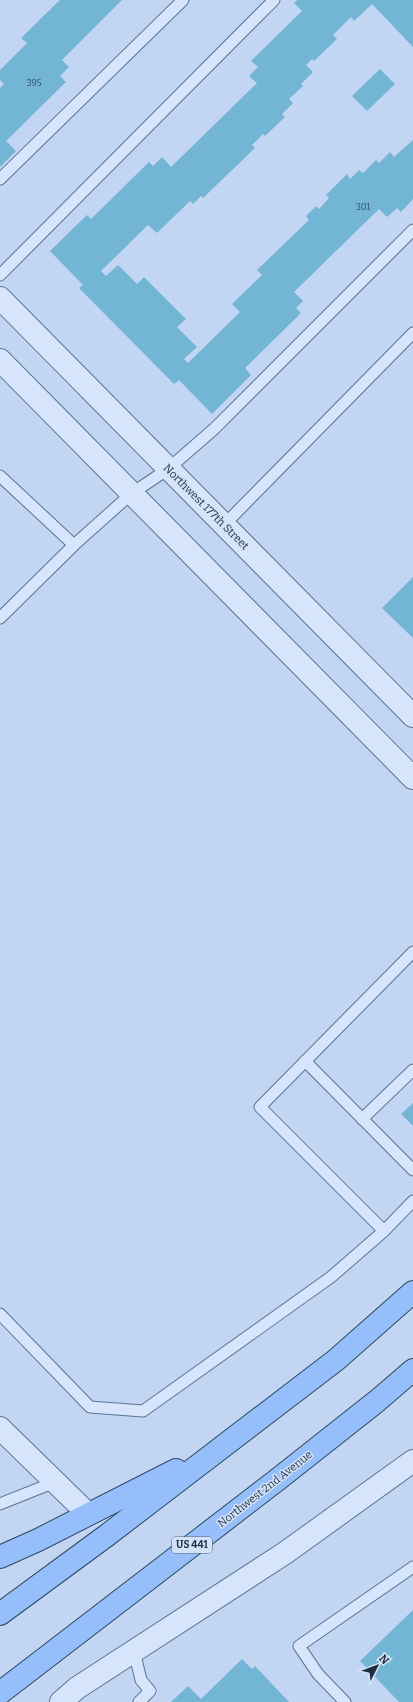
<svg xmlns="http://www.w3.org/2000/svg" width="413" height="1702" viewBox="0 0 413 1702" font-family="Bitter,serif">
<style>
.building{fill:#73b5d5}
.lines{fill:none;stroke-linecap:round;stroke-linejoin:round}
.service-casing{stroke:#57768f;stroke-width:13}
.minor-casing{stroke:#57768f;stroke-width:24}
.tertiary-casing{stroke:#57768f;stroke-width:24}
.primary-casing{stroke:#2b4a5d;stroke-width:24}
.service{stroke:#d6e5fc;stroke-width:11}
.minor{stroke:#d6e5fc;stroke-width:22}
.tertiary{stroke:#d6e5fc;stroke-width:22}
.primary{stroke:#96befa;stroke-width:22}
.labels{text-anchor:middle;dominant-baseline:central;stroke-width:3;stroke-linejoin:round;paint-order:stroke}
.number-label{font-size:9px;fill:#325163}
.shield{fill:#d3e1f9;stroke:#536575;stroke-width:1}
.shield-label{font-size:10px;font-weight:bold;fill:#1c303d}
.street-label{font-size:11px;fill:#1c303d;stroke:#d3e1f9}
</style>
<rect width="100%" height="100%" fill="#c2d5f3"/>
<g class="building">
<path d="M60 0H122L62 60 69 67 60 76 66 82 6 141 16 151 0 167V88L4 84 0 80V70L27 43 21 38Z"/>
<path d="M297 0H413V47L372 4 354 21 351 17 333 35 337 39 314 61 312 59 306 65 313 72 301 84 303 86 289 99 293 103 282 114 285 117 265 136 263 134 252 145 255 148 203 198 201 196 193 204 190 201 157 233 148 225 101 271 106 276 118 265 137 284 144 277 186 319 177 327 197 347 184 359 188 363 240 312 232 304 262 275 257 270 309 220 306 216 316 206 319 209 329 198 326 195 347 174 350 179 359 170 363 173 376 160 379 163 390 152 394 157 413 140V199L401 212 397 208 387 217 379 209 294 292 303 301 296 308 301 313 245 368 251 375 212 414 179 380 174 384 79 288 83 285 50 251 87 215 91 219 149 162 153 166 162 157 171 167 257 83 249 76 258 67 251 61 302 11 294 3Z"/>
<path d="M380 69 395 84 367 111 352 96Z"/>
<path d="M413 577V638L382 608Z"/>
<path d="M413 1103V1126L401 1114Z"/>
<path d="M413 1610V1702H399L360 1661Z"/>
<path d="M242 1659 252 1669 255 1666 289 1702H171L188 1686 201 1699Z"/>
</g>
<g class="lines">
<defs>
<g id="service">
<path d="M0 179 183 0"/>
<path d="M0 275 274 0"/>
<path d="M0 476 74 545"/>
<path d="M224 525 413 333"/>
<path d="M0 618 74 545 131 494 168 469 214 429 413 230"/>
<path d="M305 1061 413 1170"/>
<path d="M362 1119 413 1070"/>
<path d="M384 1231 260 1107 413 952"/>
<path d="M0 1314 90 1407 143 1411 331 1277 384 1231 413 1201"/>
<path d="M0 1504 55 1482"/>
<path d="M134 1651 141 1680 150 1691 139 1702"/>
<path d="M345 1702 318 1674 299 1646 413 1567"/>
</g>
<g id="minor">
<path d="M0 1428 88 1514"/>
<path d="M61 1702 77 1688 285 1553 413 1461"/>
</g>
<g id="tertiary">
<path d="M0 298 413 716"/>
<path d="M0 360 413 778"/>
</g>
<g id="primary">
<path d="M0 1557 38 1540 176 1470"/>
<path d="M0 1614 106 1536 336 1360 413 1292"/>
<path d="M0 1693 277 1480 377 1401 413 1370"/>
</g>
</defs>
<use href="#service" class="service-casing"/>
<use href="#minor" class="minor-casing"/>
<use href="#tertiary" class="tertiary-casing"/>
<use href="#primary" class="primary-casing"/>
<use href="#service" class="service"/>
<use href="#minor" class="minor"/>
<use href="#tertiary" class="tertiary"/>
<use href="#primary" class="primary"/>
</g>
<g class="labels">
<g class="number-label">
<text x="34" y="83">395</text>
<text x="363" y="207">301</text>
</g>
<rect class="shield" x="172" y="1537" width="40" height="16" rx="3"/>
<g class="shield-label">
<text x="192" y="1545">US 441</text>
</g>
<g class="street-label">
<text transform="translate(206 507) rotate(45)">Northwest 177th Street</text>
<text transform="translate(265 1489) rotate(-38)">Northwest 2nd Avenue</text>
</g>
</g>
<g transform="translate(377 1666) rotate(48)" stroke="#d3e1f9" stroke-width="3" paint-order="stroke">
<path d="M0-3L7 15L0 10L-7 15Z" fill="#1c303d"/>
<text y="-6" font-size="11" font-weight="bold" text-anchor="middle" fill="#1c303d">N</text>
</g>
</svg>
